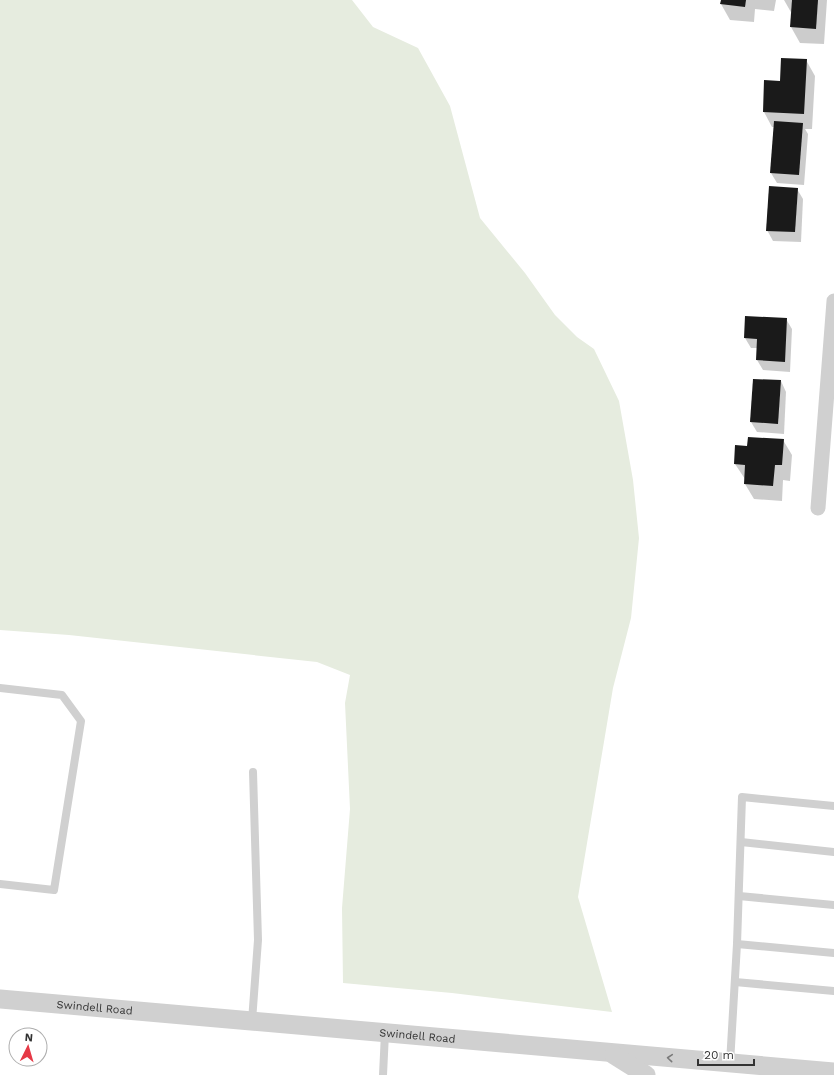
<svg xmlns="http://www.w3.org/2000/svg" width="834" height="1075" viewBox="0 0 834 1075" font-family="'Work Sans',sans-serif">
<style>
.green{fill:#e6ecdf}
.shadow{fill:#0003}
.building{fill:#1a1a1a}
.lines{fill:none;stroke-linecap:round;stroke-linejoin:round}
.service{stroke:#d0d0d0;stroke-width:8}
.minor{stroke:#d0d0d0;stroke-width:15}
.tertiary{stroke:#d0d0d0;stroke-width:19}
.oneway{stroke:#7a7a7a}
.labels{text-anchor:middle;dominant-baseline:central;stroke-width:4;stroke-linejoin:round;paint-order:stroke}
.street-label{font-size:11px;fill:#333;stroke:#fff}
</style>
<rect width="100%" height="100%" fill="#fff"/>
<path class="green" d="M0 0H352L373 27 418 48 450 106 480 218 525 273 555 315 577 337 594 349 619 401 633 480 639 538 631 618 613 688 578 897 612 1012 452 993 343 983 342 908 350 809 345 703 350 675 317 662 69 635 0 630Z"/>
<g class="shadow">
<path d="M722 0H776L774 11 755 9 754 22 730 20 721 4Z"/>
<path d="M784 0H827L824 44 800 43 791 27 792 14Z"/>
<path d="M806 60 815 76 812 129H805L808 134 804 185 777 183 771 173 775 127H772L764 112 781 82Z"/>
<path d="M797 189 803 199 801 242 773 241 767 230Z"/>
<path d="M786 319 792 329 790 372 763 370 757 360 758 348H751L745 338Z"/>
<path d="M781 381 786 392 784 434 757 432 751 422Z"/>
<path d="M783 440 792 455 790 481 783 480 782 501 754 499 745 484V479L735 464 748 447Z"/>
</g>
<g class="building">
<path d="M721 0H746L745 7 720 4Z"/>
<path d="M792 0H818L816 29 790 27Z"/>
<path d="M781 58 807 59 804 114 763 112 764 80 780 81Z"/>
<path d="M774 121 803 123 799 175 770 173Z"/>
<path d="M769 186 798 188 795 232 766 231Z"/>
<path d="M745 316 787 318 785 362 756 360 757 339 744 338Z"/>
<path d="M753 379 781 380 778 424 750 422Z"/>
<path d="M748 437 784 439 782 465H775L773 486 744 484 745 465 734 464 735 445 747 446Z"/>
</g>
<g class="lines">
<g class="service">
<path d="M0 688 62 695 81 721 54 890 0 884"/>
<path d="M741 842 834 852"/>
<path d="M739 896 834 905"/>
<path d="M737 944 834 953"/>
<path d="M735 982 834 991"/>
<path d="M252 1021 258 940 253 772"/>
<path d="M730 1063 737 944 742 797 834 806"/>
<path d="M383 1075 385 1033"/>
</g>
<path class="minor" d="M818 508 834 301"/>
<g class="tertiary">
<path id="s1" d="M0 999 834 1072"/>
<path d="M614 1055 646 1075"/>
</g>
</g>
<defs><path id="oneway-chevron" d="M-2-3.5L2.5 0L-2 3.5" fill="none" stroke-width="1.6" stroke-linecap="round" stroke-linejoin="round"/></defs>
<use class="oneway" href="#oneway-chevron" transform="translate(670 1058) rotate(-175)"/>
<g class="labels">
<g class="street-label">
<text stroke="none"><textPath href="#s1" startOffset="95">Swindell Road</textPath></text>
<text stroke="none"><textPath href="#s1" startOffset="419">Swindell Road</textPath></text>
</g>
</g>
<g transform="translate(28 1047) rotate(5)"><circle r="19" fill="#ffffff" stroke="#adadad"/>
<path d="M0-3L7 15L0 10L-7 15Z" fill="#e63946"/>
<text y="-6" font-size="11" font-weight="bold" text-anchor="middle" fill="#333333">N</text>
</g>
<path d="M698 1059v6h56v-6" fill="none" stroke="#333333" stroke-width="2"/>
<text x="704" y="1059" font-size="12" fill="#333333" stroke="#ffffff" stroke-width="3" paint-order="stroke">20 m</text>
</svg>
